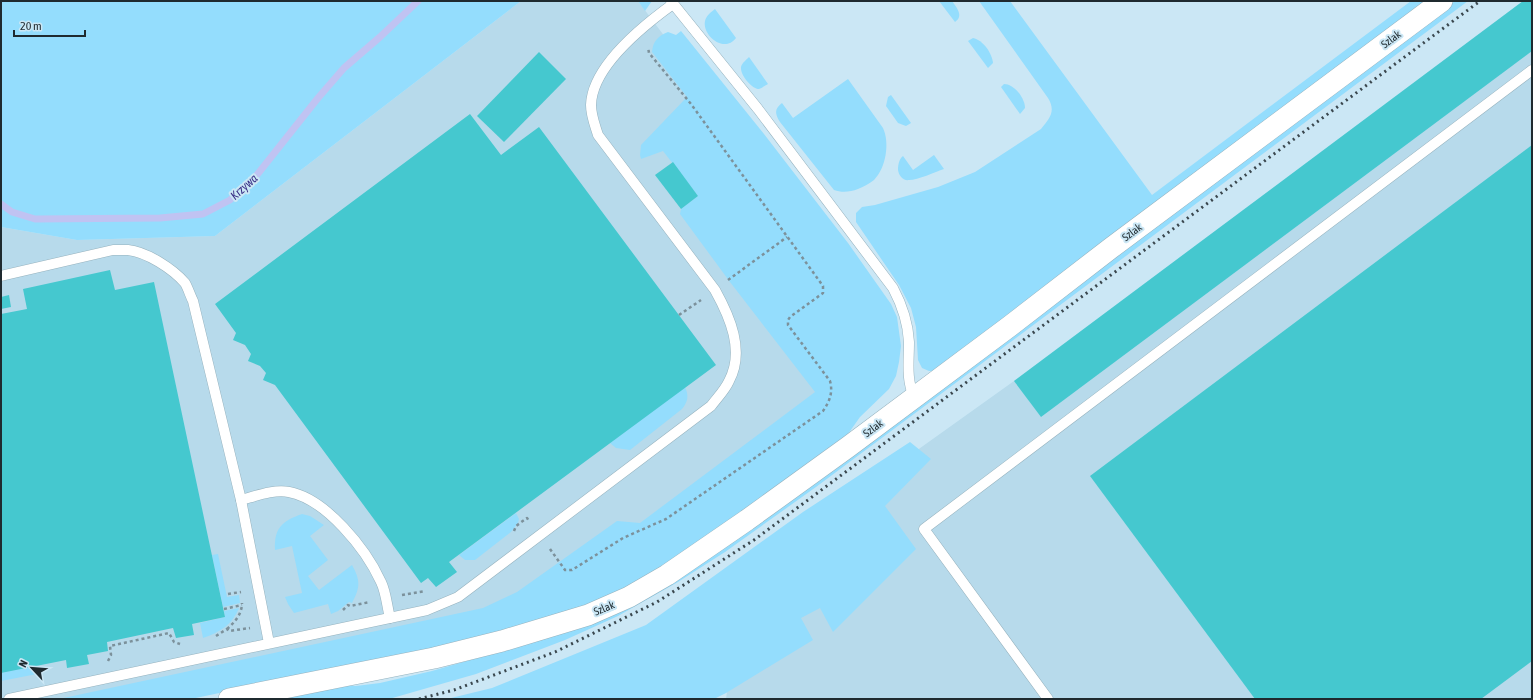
<svg xmlns="http://www.w3.org/2000/svg" width="1533" height="700" viewBox="0 0 1533 700" font-family="'Asap Condensed',sans-serif">
<style>
.built{fill:#b7daeb}
.green{fill:#94ddfd}
.lines{fill:none;stroke-linecap:round;stroke-linejoin:round}
.stream{stroke:#c0c3f2;stroke-width:7}
.building{fill:#45c8cf}
.lane-casing{stroke:#96b2be;stroke-width:11}
.street-casing{stroke:#96b2be;stroke-width:22}
.path{stroke:#7c919b;stroke-width:2.5;stroke-dasharray:3 3;stroke-linecap:butt}
.lane{stroke:#fff;stroke-width:10}
.street{stroke:#fff;stroke-width:21}
.rail{stroke:#3a474e;stroke-width:3;stroke-dasharray:2 4;stroke-linecap:butt}
.labels{text-anchor:middle;dominant-baseline:central;stroke-width:4;stroke-linejoin:round;paint-order:stroke}
.street-label{font-size:11px;fill:#1f2a2f;stroke:#cbe7f5}
.water-label{font-size:12px;font-style:italic;fill:#352982;stroke:#cbe7f5}
</style>
<rect width="100%" height="100%" fill="#cbe7f5"/>
<g class="built">
<path d="M521 1H638L888 334 889 370 497 625 133 699H1V227L77 240 215 236Z"/>
<path d="M1523 1H1532V699H726L732 657 853 496 1014 381Z"/>
</g>
<g class="green">
<path d="M1 1H521L215 236 77 240 1 227Z"/>
<path d="M638 1H652L645 11Z"/>
<path d="M939 1H952C957 8 964 16 955 22Z"/>
<path d="M979 1H1010L1152 195 1411 1H1429L935 371H929L922 368 918 360 916 327 911 308 899 285 856 222V213L862 207 875 205 938 187 975 172 1041 129C1050 118 1056 111 1048 98Z"/>
<path d="M1455 1H1468L816 487 725 552 678 582 618 616 565 640 476 674 389 699H274L334 685 356 686 380 683 432 671 577 629 1353 80Z"/>
<path d="M715 9 736 38C724 54 702 35 705 21 706 16 711 12 715 9Z"/>
<path d="M681 31 764 134 848 243 891 304 897 317 901 346 899 362 896 376 889 389 860 417 848 434 671 563 602 601 489 636 191 699H59L483 608 517 592 617 521 640 523 815 392 730 282 680 214 681 209 698 196 663 151 641 159 640 155 641 145 687 97 652 52C653 41 658 36 668 32L676 35Z"/>
<path d="M973 38C983 40 992 53 993 63L988 68 968 41Z"/>
<path d="M749 57 768 84C766 85 762 88 759 89 752 89 740 75 741 67 742 63 746 60 749 57Z"/>
<path d="M848 79 883 128C890 143 886 168 874 180 869 184 863 187 858 189 850 192 842 193 834 190L780 122C775 114 774 109 782 103L793 118Z"/>
<path d="M1004 84C1014 84 1025 98 1025 108L1020 114 1001 87Z"/>
<path d="M891 95 911 123 906 126 898 123 886 106 888 97Z"/>
<path d="M934 155 944 169C935 172 918 180 909 180 903 181 899 176 898 170 898 165 899 159 903 156L913 170Z"/>
<path d="M685 387C689 396 688 401 682 409L630 450 616 448 610 443Z"/>
<path d="M910 442 931 459 885 506 916 549 833 632 820 608 801 618 813 640 726 693 714 699H447L492 688 646 625 803 512Z"/>
<path d="M516 513 519 519 518 523 511 532 475 560H465L459 555Z"/>
<path d="M302 514 310 516 324 525 310 536 328 560 308 576 319 590 352 565C361 581 360 588 352 603L349 602 338 611 331 614 328 604 294 613 288 604 285 597 302 593 292 546 275 550C274 528 282 521 302 514Z"/>
<path d="M218 554 227 597 239 595 240 603 223 607 212 555Z"/>
<path d="M239 608C232 625 220 632 203 638L200 623 225 617 224 611Z"/>
<path d="M35 666 37 674 1 681V673Z"/>
</g>
<g class="lines">
<path class="stream" d="M1 204 12 212 35 219 160 218 203 214 230 200 256 176 318 98 344 68 380 37 418 1"/>
</g>
<g class="building">
<path d="M1523 1H1532V51L1041 417 1014 381Z"/>
<path d="M539 52 566 79 504 142 477 116Z"/>
<path d="M470 114 501 155 539 127 716 365 449 562 457 572 436 587 428 578 421 583 275 385 263 380 266 373 260 366 248 361 251 354 245 345 233 340 236 333 215 304Z"/>
<path d="M1532 145V661L1481 699H1255L1090 476Z"/>
<path d="M673 162 698 196 681 209 655 175Z"/>
<path d="M110 270 115 290 154 282 225 617 192 624 194 635 176 638 173 628 107 642 108 651 87 655 89 664 67 668 66 660 1 673V314L27 309 23 289Z"/>
<path d="M9 295 11 307 1 309V297Z"/>
</g>
<g class="lines">
<defs>
<g id="lane">
<path d="M671 1 758 109 893 288C902 305 908 322 909 342 909 361 906 379 914 397"/>
<path d="M1 276 113 250C118 250 123 250 128 250 147 252 173 269 185 283 188 288 190 295 193 301L241 500 269 643"/>
<path d="M241 500C256 496 274 489 289 492 326 499 366 549 381 582 386 592 387 606 390 618"/>
<path d="M9 699 427 610 458 597 711 406C717 398 725 390 729 381 745 351 730 317 715 290L598 135C595 125 591 116 591 105 592 66 644 25 673 4"/>
<path d="M1048 699 924 529 1532 70"/>
</g>
<path id="street" d="M229 699 434 658 502 641 588 615 629 597 667 575 747 520 848 447 1010 326 1111 248 1442 1"/>
</defs>
<use href="#lane" class="lane-casing"/>
<use href="#street" class="street-casing"/>
<g class="path">
<path d="M728 280 787 237"/>
<path d="M679 315 701 300"/>
<path d="M514 531 516 526 527 518 529 521"/>
<path d="M550 549 565 570H572L623 538 666 519 823 411C830 401 833 392 830 381L788 325V320L790 317 823 293V286L691 104 649 53 648 47"/>
<path d="M228 594 241 592"/>
<path d="M402 595 425 591"/>
<path d="M224 609 242 605"/>
<path d="M343 610 348 605 350 606 370 602"/>
<path d="M227 629C235 622 242 614 242 603"/>
<path d="M216 636 227 629 229 631 250 628"/>
<path d="M108 661 111 655 110 646 169 633 174 642 180 644"/>
</g>
<use href="#lane" class="lane"/>
<use href="#street" class="street"/>
<path class="rail" d="M419 699 454 690 555 652 657 602 754 540 1480 1"/>
</g>
<g class="labels">
<g class="street-label">
<text transform="translate(1391 39) rotate(-37)">Szlak</text>
<text transform="translate(1132 232) rotate(-37)">Szlak</text>
<text transform="translate(873 428) rotate(-37)">Szlak</text>
<text transform="translate(604 608) rotate(-23)">Szlak</text>
</g>
<g class="water-label">
<text transform="translate(244 187) rotate(-42)">Krzywa</text>
</g>
</g>
<rect width="1533" height="700" fill="none" stroke="#1f2a2f" stroke-width="4"/>
<g transform="translate(32 668) rotate(296)" stroke="#cbe7f5" stroke-width="3" paint-order="stroke">
<path d="M0-3L7 15L0 10L-7 15Z" fill="#1f2a2f"/>
<text y="-6" font-size="11" font-weight="bold" text-anchor="middle" fill="#1f2a2f">N</text>
</g>
<path d="M14 30v6h71v-6" fill="none" stroke="#1f2a2f" stroke-width="2"/>
<text x="20" y="30" font-size="12" fill="#1f2a2f" stroke="#cbe7f5" stroke-width="3" paint-order="stroke">20 m</text>
</svg>
